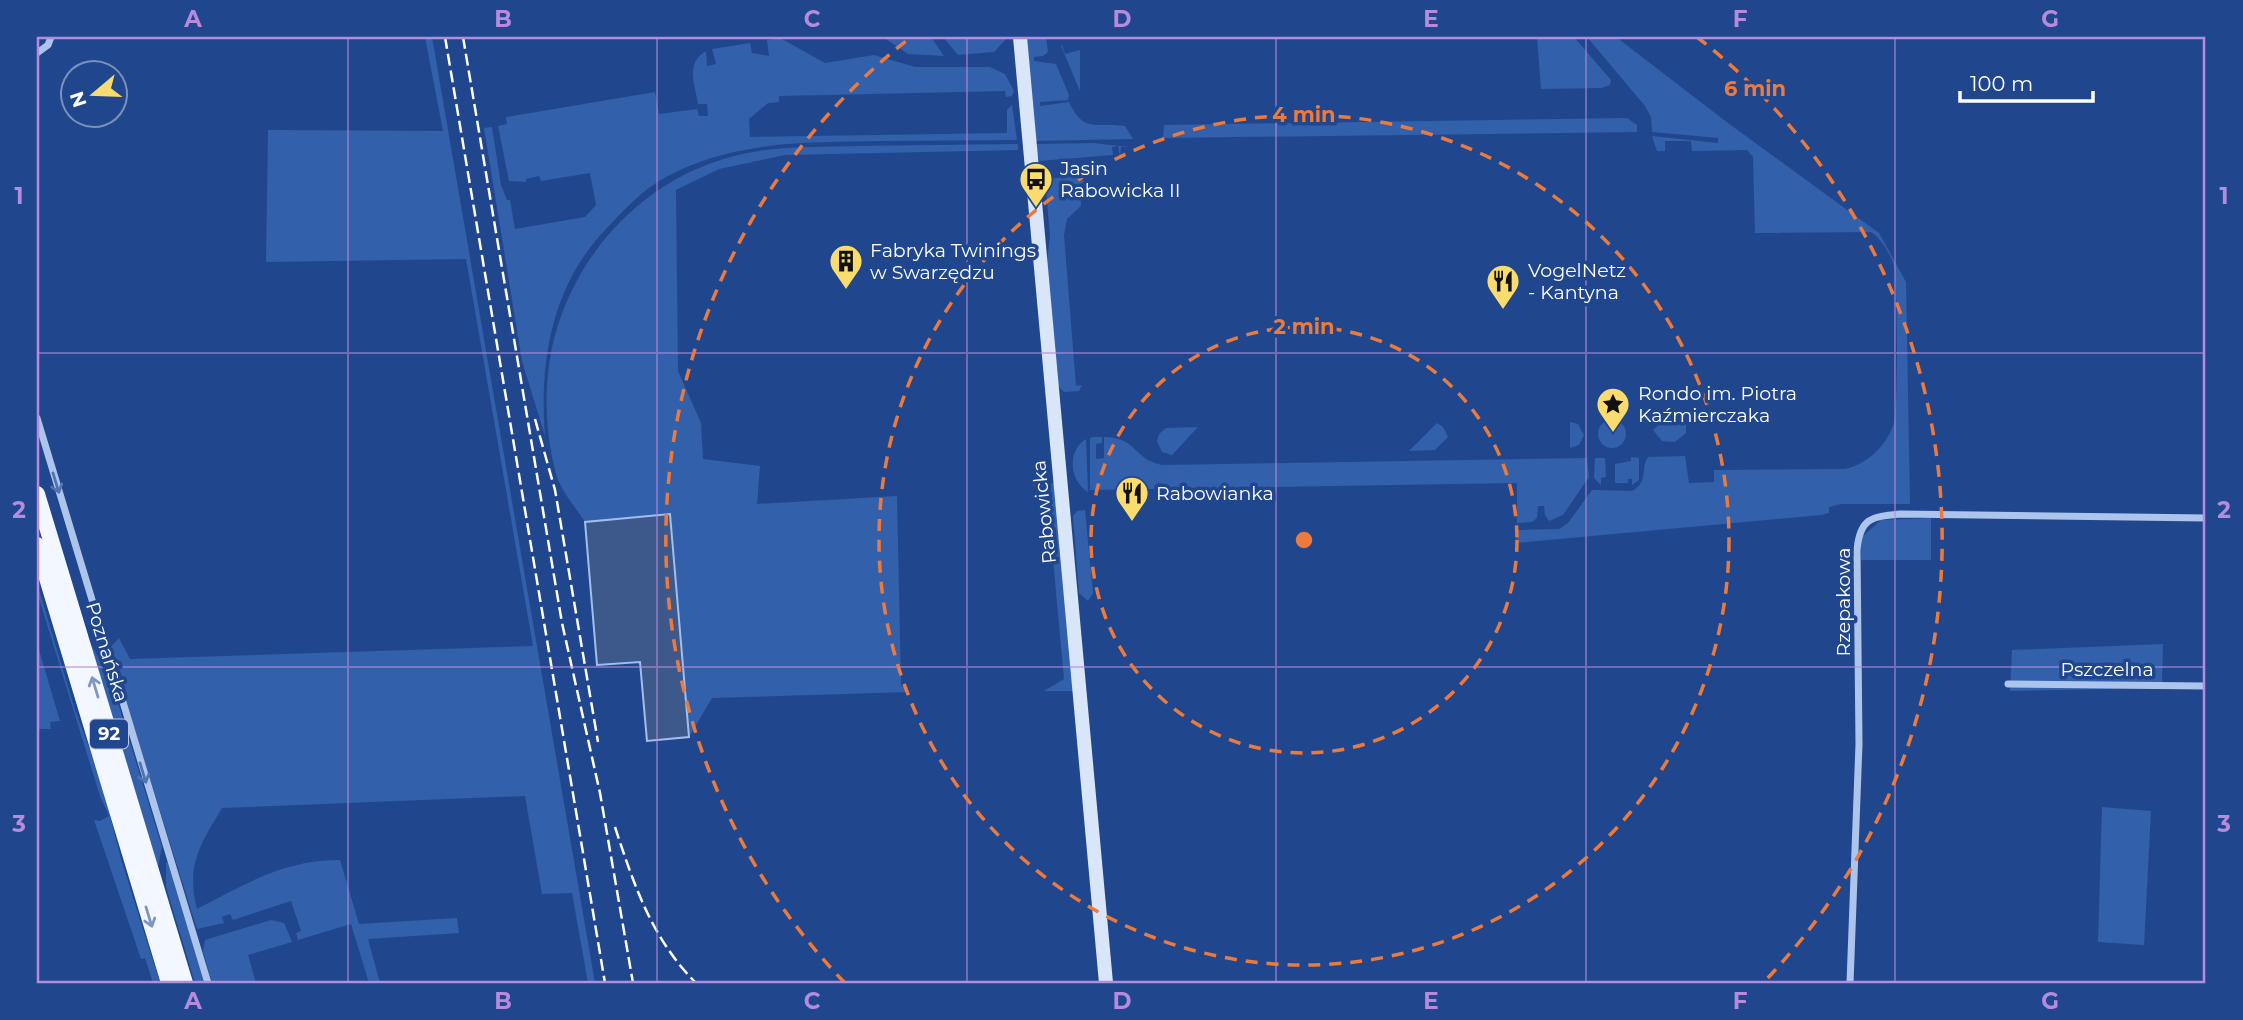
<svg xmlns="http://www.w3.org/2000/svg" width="2243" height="1020" viewBox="0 0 2243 1020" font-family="Montserrat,sans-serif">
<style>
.green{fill:#3360aa}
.water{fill:#3d598c;stroke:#a1bfed;stroke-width:2}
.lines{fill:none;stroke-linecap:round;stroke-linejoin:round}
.street{stroke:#adc5ec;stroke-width:7}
.secondary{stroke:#d9e5f9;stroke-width:14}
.primary{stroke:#f3f7ff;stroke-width:16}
.rail{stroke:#fff;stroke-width:2.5;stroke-dasharray:12 5;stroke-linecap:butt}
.oneway{stroke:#5173ae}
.oneway2{stroke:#7f96c0}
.grid{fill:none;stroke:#b68bdc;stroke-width:2;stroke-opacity:0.55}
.ring{fill:none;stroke:#ed7a3d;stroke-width:3.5;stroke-dasharray:12 9}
.labels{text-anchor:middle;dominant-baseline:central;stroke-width:7;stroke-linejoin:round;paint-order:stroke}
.shield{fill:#20478d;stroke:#bcc8dd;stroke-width:2}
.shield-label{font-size:18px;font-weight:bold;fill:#fff}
.poi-label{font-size:19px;fill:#fff;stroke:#20478d;text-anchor:start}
.street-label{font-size:19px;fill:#fff;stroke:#20478d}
.centre{fill:#ed7a3d;stroke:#20478d;stroke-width:3.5}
.ring-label{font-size:21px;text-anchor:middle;font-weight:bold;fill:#ed7a3d;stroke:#20478d;stroke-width:7;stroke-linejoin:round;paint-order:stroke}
.neatline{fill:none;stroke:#b68bdc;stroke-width:2.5}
.grid-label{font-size:23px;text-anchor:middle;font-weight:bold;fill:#b68bdc}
</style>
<rect width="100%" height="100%" fill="#20478d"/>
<g class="green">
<path d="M425 37H432L595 983H588L572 893 542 894 525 796 222 808C200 845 186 865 197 909 243 885 286 859 340 860L359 924 457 918 459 933 368 939 380 983H369L351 924 298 940 296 933 301 931 291 901 233 920 230 914 222 917 224 923 197 929 109 649 119 638 130 659 533 646 466 259 266 262 268 130 443 131Z"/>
<path d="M883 37H931L944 56 908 54Z"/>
<path d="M943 37H1008L994 52 958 55Z"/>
<path d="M1026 37H1046L1048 52 1043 56 1034 57V61L1056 64 1069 95 1068 100 1040 102V106L1069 102C1084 134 1096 122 1125 126L1133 139 1035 141Z"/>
<path d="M1537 37H1574L1611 80 1610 85 1601 88 1541 89Z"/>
<path d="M1587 37H1616L1728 123 1879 233 1906 282 1910 504H1841L1829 507V513L1821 515 1516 543V530L1559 529 1568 523 1592 490 1632 491C1649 482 1640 469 1648 457L1685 456 1689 483 1714 482V470L1845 469C1868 464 1887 445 1894 423 1898 412 1898 280 1894 267 1892 256 1880 237 1871 232L1755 233 1753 157 1747 150 1692 151 1691 141H1665V151H1657L1652 136 1718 143V138L1652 132 1651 117 1645 106Z"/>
<path d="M780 38 825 63 874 55 915 67H990L1005 74 1014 91 1012 96 1006 97 1005 91 779 96V102L768 103 749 119 750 137 1007 133V110L1012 105 1017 140C971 140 925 141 879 141 806 142 732 141 666 177 643 189 624 210 606 229 552 285 539 361 545 436L522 361 484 128 492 127 501 185 507 200H510L515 229 585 217 596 205 590 173 541 181 539 176 526 179V182L509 181 498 126 507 124 506 117 655 92 659 114 697 109 699 116H708L707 104H698C695 84 685 63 706 51L707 66 716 64 712 49 750 43 752 53 769 56 767 40Z"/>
<path d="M1062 45 1065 54 1080 50V91L1061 46Z"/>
<path d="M1627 118 1637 125V132L1163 138 1164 125Z"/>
<path d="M1093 143 1129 147H1121L1120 157 1118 146 1112 147 1113 155 1039 161 1035 144Z"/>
<path d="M1018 144V150L785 155 719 169 676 190 678 371 701 423 703 459 760 466 757 504 897 496 901 685 909 692 712 698 689 737 670 515 585 522C576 508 562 492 557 477 543 429 543 372 558 325 587 235 663 165 759 151 792 146 826 147 859 146 912 145 965 145 1018 144Z"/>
<path d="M1080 176 1085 182 1080 184 1081 206 1067 219 1064 235 1076 386 1082 385 1079 391 1064 392 1058 386 1046 271 1050 236 1045 179Z"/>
<circle cx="1612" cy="434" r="14"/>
<path d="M1570 422 1578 424 1584 435 1579 445 1570 448Z"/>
<path d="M1437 423 1443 427 1448 437 1435 450 1409 451Z"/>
<path d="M1660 424H1686V433L1675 442 1662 441 1653 430Z"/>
<path d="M1198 427 1172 455 1162 452 1157 441 1159 434 1166 428Z"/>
<path d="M1093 437H1102V443L1096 444V459L1104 458V437C1137 437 1134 460 1162 465L1587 458 1589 477 1563 515 1549 521 1545 515 1544 506H1538L1537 518 1532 522 1517 523V483L1090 490V438Z"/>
<path d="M1086 439 1088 492C1069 481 1067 450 1086 439Z"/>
<path d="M1631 457 1639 458V480L1632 485V479H1628V483H1615V464L1631 461Z"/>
<path d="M1595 458H1605L1606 477 1601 478V485L1594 478Z"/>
<path d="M1056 483 1073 691H1044L1064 679 1047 494 1042 488 1029 484Z"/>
<path d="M1085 510 1093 593 1088 601 1079 593 1073 516 1077 511Z"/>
<path d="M1931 518V560H1861V538L1881 520Z"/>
<path d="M37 583 75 710 100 777 121 859 160 983H153L145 958 141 959 94 820 100 821 109 816 100 796 37 592Z"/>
<path d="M88 639 110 677 162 847 158 867Z"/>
<path d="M37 643 60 721 50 722 51 729H37Z"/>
<path d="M2163 644 2162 680 2167 688 2010 691 2012 650Z"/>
<path d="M2102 807 2151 811 2144 945 2098 942Z"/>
<path d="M166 862 168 863 205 983H195L166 887Z"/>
<path d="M271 920 284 923 292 942 248 955 256 983H212L203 951 205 940Z"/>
</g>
<path class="water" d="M670 514 689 737 647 741 640 662 597 665 585 522Z"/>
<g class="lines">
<g class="street">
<path d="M37 53 48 45 51 37"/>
<path d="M37 418 208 983"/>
<path d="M2008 684 2206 686"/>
<path d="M1850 983 1859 744 1857 550C1860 518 1871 517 1900 514L2206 518"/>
</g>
<path class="secondary" d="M1020 37 1106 983"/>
<g class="primary">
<path d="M37 494 185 983"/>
<path d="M37 545 169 983"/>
</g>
<g class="rail">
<path d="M445 37 605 983"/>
<path d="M463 37 562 623 600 793 633 983"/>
<path d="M535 419 555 490 598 742"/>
<path d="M615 827C634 885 652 939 696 983"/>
</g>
</g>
<defs><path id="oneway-shaft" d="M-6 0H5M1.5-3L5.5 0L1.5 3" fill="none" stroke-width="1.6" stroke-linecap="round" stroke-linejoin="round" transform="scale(1.75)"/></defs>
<g class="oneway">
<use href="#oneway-shaft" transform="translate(56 483) rotate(73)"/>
<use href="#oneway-shaft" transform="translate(143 773) rotate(73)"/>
</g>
<g class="oneway2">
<use href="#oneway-shaft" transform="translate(95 687) rotate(-107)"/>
<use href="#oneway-shaft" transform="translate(149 917) rotate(73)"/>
</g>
<path class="grid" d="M348 37V983M657 37V983M967 37V983M1276 37V983M1586 37V983M1895 37V983M37 353H2206M37 667H2206"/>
<g class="ring">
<circle cx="1304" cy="540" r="213"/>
<circle cx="1304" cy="540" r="425"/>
<path d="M845 983A638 638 0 0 1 911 37M1697 37A638 638 0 0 1 1763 983"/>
</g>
<defs>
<symbol id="bus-pin" viewBox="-11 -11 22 30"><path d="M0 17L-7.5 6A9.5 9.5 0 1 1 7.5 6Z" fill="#fadc6e" stroke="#20478d"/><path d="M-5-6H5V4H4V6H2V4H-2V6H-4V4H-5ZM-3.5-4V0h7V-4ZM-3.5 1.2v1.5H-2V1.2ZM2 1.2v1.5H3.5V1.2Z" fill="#111"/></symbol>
<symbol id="building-pin" viewBox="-11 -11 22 30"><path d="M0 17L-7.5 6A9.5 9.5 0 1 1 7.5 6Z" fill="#fadc6e" stroke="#20478d"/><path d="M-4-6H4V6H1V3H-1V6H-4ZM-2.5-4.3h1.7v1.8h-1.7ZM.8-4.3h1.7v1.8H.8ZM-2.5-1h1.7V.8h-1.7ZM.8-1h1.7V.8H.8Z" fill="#111"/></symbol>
<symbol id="restaurant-pin" viewBox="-11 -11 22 30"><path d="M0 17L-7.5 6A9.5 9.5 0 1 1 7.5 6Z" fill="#fadc6e" stroke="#20478d"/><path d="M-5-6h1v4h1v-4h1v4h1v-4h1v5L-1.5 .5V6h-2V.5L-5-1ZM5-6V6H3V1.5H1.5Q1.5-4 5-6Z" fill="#111"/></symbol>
<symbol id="sight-pin" viewBox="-11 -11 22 30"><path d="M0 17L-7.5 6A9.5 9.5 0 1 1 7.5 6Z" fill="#fadc6e" stroke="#20478d"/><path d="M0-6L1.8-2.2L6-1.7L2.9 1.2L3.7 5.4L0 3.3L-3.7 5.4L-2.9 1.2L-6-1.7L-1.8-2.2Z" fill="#111"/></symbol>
</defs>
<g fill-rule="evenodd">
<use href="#bus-pin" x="1017" y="160" width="38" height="52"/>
<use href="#building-pin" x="827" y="242" width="38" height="52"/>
<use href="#restaurant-pin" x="1484" y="262" width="38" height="52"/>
<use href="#sight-pin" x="1594" y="385" width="38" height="52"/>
<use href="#restaurant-pin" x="1113" y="474" width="38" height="52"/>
</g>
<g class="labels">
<rect class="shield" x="90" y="719.5" width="38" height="29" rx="5"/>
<g class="shield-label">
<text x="109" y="734">92</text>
</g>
<g class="poi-label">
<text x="1060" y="168">Jasin<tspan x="1060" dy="22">Rabowicka II</tspan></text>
<text x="870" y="250">Fabryka Twinings<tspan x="870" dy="22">w Swarzędzu</tspan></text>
<text x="1528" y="270">VogelNetz<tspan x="1528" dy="22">- Kantyna</tspan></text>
<text x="1638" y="393">Rondo im. Piotra<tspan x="1638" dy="22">Kaźmierczaka</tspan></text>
<text x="1156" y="493">Rabowianka</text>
</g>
<g class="street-label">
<text transform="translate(1044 512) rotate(-96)">Rabowicka</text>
<text transform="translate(1843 602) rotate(-90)">Rzepakowa</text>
<text transform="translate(107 652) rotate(73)">Poznańska</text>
<text x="2107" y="669">Pszczelna</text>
</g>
</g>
<circle cx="1304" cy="540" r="10" class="centre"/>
<g class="ring-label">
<text x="1755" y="96">6 min</text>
<text x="1304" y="122">4 min</text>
<text x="1304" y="334">2 min</text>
</g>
<rect width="2243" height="1020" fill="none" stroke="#20478d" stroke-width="77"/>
<g transform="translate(94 94) rotate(251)"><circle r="33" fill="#20478d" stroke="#7991bb" stroke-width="2"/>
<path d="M0-5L12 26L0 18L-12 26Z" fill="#fadc6e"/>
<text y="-10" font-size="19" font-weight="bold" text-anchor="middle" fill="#ffffff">N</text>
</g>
<path d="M1960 91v10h133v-10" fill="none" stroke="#ffffff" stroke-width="3.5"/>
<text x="1970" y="91" font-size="21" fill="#ffffff" stroke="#20478d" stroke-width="5" paint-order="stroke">100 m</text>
<rect x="38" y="38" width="2166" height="944" class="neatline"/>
<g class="grid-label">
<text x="193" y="27">A</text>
<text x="503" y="27">B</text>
<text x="812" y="27">C</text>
<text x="1122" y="27">D</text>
<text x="1431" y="27">E</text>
<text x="1740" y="27">F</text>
<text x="2050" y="27">G</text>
<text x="19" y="204">1</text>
<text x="2224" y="204">1</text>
<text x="19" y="518">2</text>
<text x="2224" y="518">2</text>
<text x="19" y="832">3</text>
<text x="2224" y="832">3</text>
<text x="193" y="1009">A</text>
<text x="503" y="1009">B</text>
<text x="812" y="1009">C</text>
<text x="1122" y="1009">D</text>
<text x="1431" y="1009">E</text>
<text x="1740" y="1009">F</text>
<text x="2050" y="1009">G</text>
</g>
</svg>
